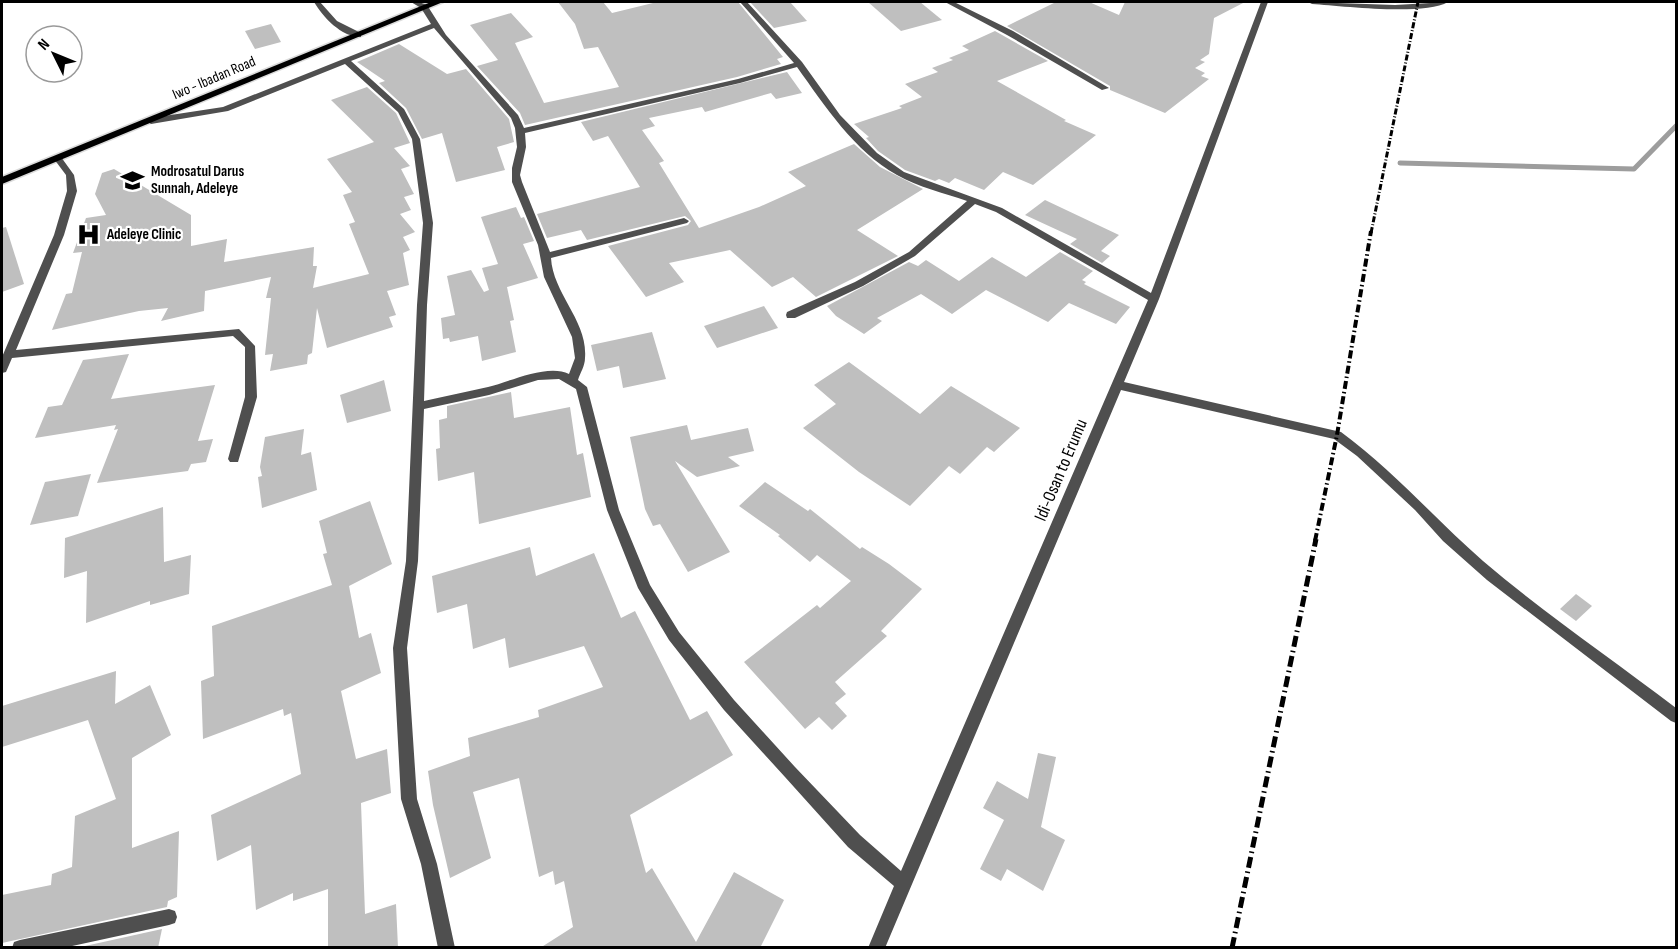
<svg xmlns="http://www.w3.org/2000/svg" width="1678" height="949" viewBox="0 0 1678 949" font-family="'Sofia Sans Condensed',sans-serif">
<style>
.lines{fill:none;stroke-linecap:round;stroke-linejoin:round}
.stream{stroke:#9d9d9d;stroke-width:5}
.building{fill:#bfbfbf}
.primary-casing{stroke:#dbdbdb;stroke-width:3}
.minor{fill:#4f4f4f;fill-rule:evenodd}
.primary{fill:#000;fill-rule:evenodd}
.rail-far2{stroke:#000;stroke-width:3;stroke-dasharray:6 2 1 2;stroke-linecap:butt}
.rail-far1{stroke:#000;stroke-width:4;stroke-dasharray:8 3 1.5 3;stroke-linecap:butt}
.rail{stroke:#000;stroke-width:5;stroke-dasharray:11 4 1.5 4;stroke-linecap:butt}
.labels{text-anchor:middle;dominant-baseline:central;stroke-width:4.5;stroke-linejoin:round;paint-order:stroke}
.far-street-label{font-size:15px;fill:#000;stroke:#fff}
.far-poi-label{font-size:15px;font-weight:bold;fill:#000;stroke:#fff;text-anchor:start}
.street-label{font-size:18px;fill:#000;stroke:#fff}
</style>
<rect width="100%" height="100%" fill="#fff"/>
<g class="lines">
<path class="stream" d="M1400 163 1634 169 1676 126"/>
</g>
<g class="building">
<path d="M558 2H603L612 13 657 2H738L783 57 777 59 781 64 737 77 525 125 520 113 477 66 498 60 470 25 511 13 533 37 515 43 544 103 619 87 598 47 584 49 575 24Z"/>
<path d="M750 2H790L807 21 774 28Z"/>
<path d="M868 2H920L942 20 901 31Z"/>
<path d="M1056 2H1089L1119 15 1125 2H1245L1214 18 1209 54 1200 60 1205 62 1195 68 1205 73 1201 76 1209 79 1165 113 1110 90V86L1007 26Z"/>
<path d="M271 24 281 42 255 49 245 31Z"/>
<path d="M995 31 1048 61 997 81 1066 120 1064 121 1096 135 1033 185 1003 172 984 190 955 178 949 183 939 179 935 181 905 170 878 151 866 138 869 137 854 124 902 108 899 106 922 97 905 84 938 72 932 68 953 60 949 58 969 50 962 46Z"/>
<path d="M399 44 447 74 466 69 509 119 514 142 497 147 505 170 456 182 442 133 422 139 406 108 379 83 385 81 357 62Z"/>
<path d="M787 72 802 93 776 99 771 93 705 112 702 107 649 118 655 126 642 130 664 161 659 163 699 228 759 207 806 186 788 172 854 144 880 167 923 189 857 230 898 256 816 297 793 277 772 287 730 250 669 263 684 282 646 297 608 246 688 225 691 221 685 216 587 240 581 230 547 238 537 214 640 187 608 136 593 141 581 122Z"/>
<path d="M367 87 396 113 410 143 394 148 410 166 401 169 414 194 404 197 411 210 400 214 415 232 403 237 410 250 403 253 409 285 387 291 396 315 389 317 393 327 327 348 317 308 312 353 308 355 307 364 270 371 273 354 265 355 271 298H266L271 277 205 291 204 311 161 321 168 308 139 311 52 330 66 294 72 293 82 252 73 253 86 218 106 215 95 194 102 173 114 169 191 215V246L227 239 224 262 314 247 313 266H317L313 288 369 274 349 224 355 222 343 195 352 192 327 159 374 142 331 100Z"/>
<path d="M1045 200 1119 235 1101 251 1110 256 1102 263 1070 244 1077 239 1025 215Z"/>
<path d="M516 207 521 218 524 217 534 241 523 244 538 278 507 287 514 320 510 321 516 352 482 361 478 336 450 342 449 338 443 339 441 318 455 315 447 276 471 270 484 292 489 290 482 268 498 264 481 217Z"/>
<path d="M6 227 24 284 2 292V228Z"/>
<path d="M1060 252 1093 271 1082 280 1086 282 1084 284 1130 307 1116 324 1069 303 1048 322 986 290 952 314 921 294 877 318 882 321 864 334 836 316 827 306 909 262 918 266 926 260 959 281 992 257 1026 277Z"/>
<path d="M764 306 778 328 717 348 704 326Z"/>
<path d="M652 332 666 379 623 388 619 366 597 371 591 345Z"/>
<path d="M129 354 111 399 215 385 198 441 213 439 206 462 191 464 188 471 97 483 118 429 114 430 116 425 35 438 48 407 62 405 83 360Z"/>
<path d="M849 362 920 414 951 386 1020 428 994 452 987 447 960 474 949 466 910 506 859 472 803 428 836 404 814 385Z"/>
<path d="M384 380 391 411 347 423 340 395Z"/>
<path d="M511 392 514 418 570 407 577 455 583 453 591 497 479 524 474 472 438 481 436 449 440 448 439 420 447 418V406Z"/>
<path d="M687 425 691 440 748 428 754 451 728 457 740 466 697 477 675 461 730 552 688 572 660 524 653 526 645 509 630 437Z"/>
<path d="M304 429 301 455 311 452 317 490 262 508 258 477 262 476 260 467 265 437Z"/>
<path d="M91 474 78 516 30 525 45 482Z"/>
<path d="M765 482 808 511 810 509 860 549 862 547 889 564 922 589 881 631 887 636 835 682 846 694 835 703 847 716 832 730 819 717 805 729 744 662 817 605 820 608 851 581 817 555 810 562 778 536 780 535 739 506Z"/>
<path d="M370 501 392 564 349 586 359 638 371 633 381 673 341 691 356 759 387 749 391 793 361 803 365 914 396 904 398 948H328V889L293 901V893L256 910 251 845 217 861 211 815 301 774 291 713 284 716 283 709 203 739 201 681 214 676 212 626 332 585 323 554 327 553 319 521Z"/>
<path d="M163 507 164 562 191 555 189 594 150 605V601L86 623 87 571 64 578 65 538Z"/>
<path d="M530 547 536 576 594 553 621 618 635 611 690 720 707 711 733 755 630 815 646 873 652 868 696 942 734 872 784 900 760 948H540L573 927 564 881 555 885 553 871 539 877 519 778 473 792 491 858 450 878 433 805 428 771 470 756 468 738 539 717 538 710 603 687 584 646 509 668 505 638 473 649 467 604 437 613 432 576Z"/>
<path d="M1576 594 1592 606 1576 621 1560 609Z"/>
<path d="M116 671 115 704 150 685 171 735 132 758V848L179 831 177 897 168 901 167 907 2 943V895L51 885 52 874 72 867 75 816 116 799 88 720 2 747V706Z"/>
<path d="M1038 753 1056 757 1041 827 1065 840 1043 891 1007 869 1001 881 980 869 1004 820 983 808 997 781 1028 799Z"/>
<path d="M162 929 158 948H76Z"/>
</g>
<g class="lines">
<defs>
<path id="primary" d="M431 2H443L2 184V177Z"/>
</defs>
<use href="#primary" class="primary-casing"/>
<g class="minor">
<path d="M314 2H320L337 21 361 33V37C341 37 323 17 314 2Z"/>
<path d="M411 2H419L427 5 446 35 518 115 524 128 738 79 794 63 740 2H747L802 62 840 115 877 153 904 172 1002 208 1151 293 1261 2H1268L1159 299 1124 382 1341 432C1393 470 1435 519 1483 561 1544 613 1612 659 1676 708V723L1671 721 1487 580 1443 541 1415 510 1357 456 1334 439 1121 390 885 948H868L894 886 848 847 785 777 724 710 669 640 638 588 607 510 576 389 559 379 538 380 489 395 424 409 418 561 407 648 417 799 437 864 455 948H438L421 864 401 799 393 648 406 561 417 305 423 223 412 139 398 112 345 64 228 111 151 124 147 121 151 118 223 107 431 24 421 8ZM434 28 511 118 515 128 517 147 512 168V182L538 245 544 277 572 337 575 358 569 374C548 363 509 382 488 387 467 392 445 396 424 401L427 305 433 223 420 139 404 109 351 61ZM797 67C825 106 854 151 897 175 918 187 944 193 967 201L909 252 855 282 787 312 786 315 787 318H795L863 286 915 256 975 204 996 212 1148 300 901 871 860 835 795 767 734 700 679 632 650 585 619 510 587 387 578 380C580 373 585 366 585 358 588 321 553 294 551 258L687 223 689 221 684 218 550 252 522 182 520 175 526 147 525 133 740 83Z"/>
<path d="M945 2H954L1013 31 1109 88 1102 90 1007 35Z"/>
<path d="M1308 2 1395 5 1448 2C1424 16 1342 6 1312 4Z"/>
<path d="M58 156 61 157 74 175 77 191 64 235 16 350 239 329 255 346 257 397 238 462H230L228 459 245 397V347L233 336 12 358 6 372 2 373V357L54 235 67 191 66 175 54 159Z"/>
<path d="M169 909 175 911 177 917 175 923 169 925 63 948H12L14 942 20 940Z"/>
</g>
<use href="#primary" class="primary"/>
<path class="rail-far2" d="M1371 233 1418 2"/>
<path class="rail-far1" d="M1315 541 1337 435 1371 231"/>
<path class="rail" d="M1232 948 1316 539"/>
</g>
<defs>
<symbol id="school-bare" viewBox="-9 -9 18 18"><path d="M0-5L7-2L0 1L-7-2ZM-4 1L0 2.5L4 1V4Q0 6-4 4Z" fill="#000" stroke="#fff" stroke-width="2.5" paint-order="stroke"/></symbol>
<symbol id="hospital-bare" viewBox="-9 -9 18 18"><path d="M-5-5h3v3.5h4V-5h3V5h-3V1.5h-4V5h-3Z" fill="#000" stroke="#fff" stroke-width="2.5" paint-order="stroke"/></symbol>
</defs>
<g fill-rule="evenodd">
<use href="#school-bare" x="116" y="164" width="33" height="33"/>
<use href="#hospital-bare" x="72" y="218" width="33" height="33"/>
</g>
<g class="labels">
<g class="far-street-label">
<text transform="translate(214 78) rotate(-23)">Iwo - Ibadan Road</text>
</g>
<g class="far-poi-label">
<text x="151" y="171">Modrosatul Darus<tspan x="151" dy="17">Sunnah, Adeleye</tspan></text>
<text x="107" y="234">Adeleye Clinic</text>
</g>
<g class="street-label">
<text transform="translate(1061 470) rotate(-67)">Idi-Osan to Erumu</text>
</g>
</g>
<rect width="1678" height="949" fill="none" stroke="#000000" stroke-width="6"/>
<g transform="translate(54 54) rotate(313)"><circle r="28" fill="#ffffff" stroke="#999999" stroke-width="1.5"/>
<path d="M0-4.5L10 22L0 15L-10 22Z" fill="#000000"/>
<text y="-9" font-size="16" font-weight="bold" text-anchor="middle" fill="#000000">N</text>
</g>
</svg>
